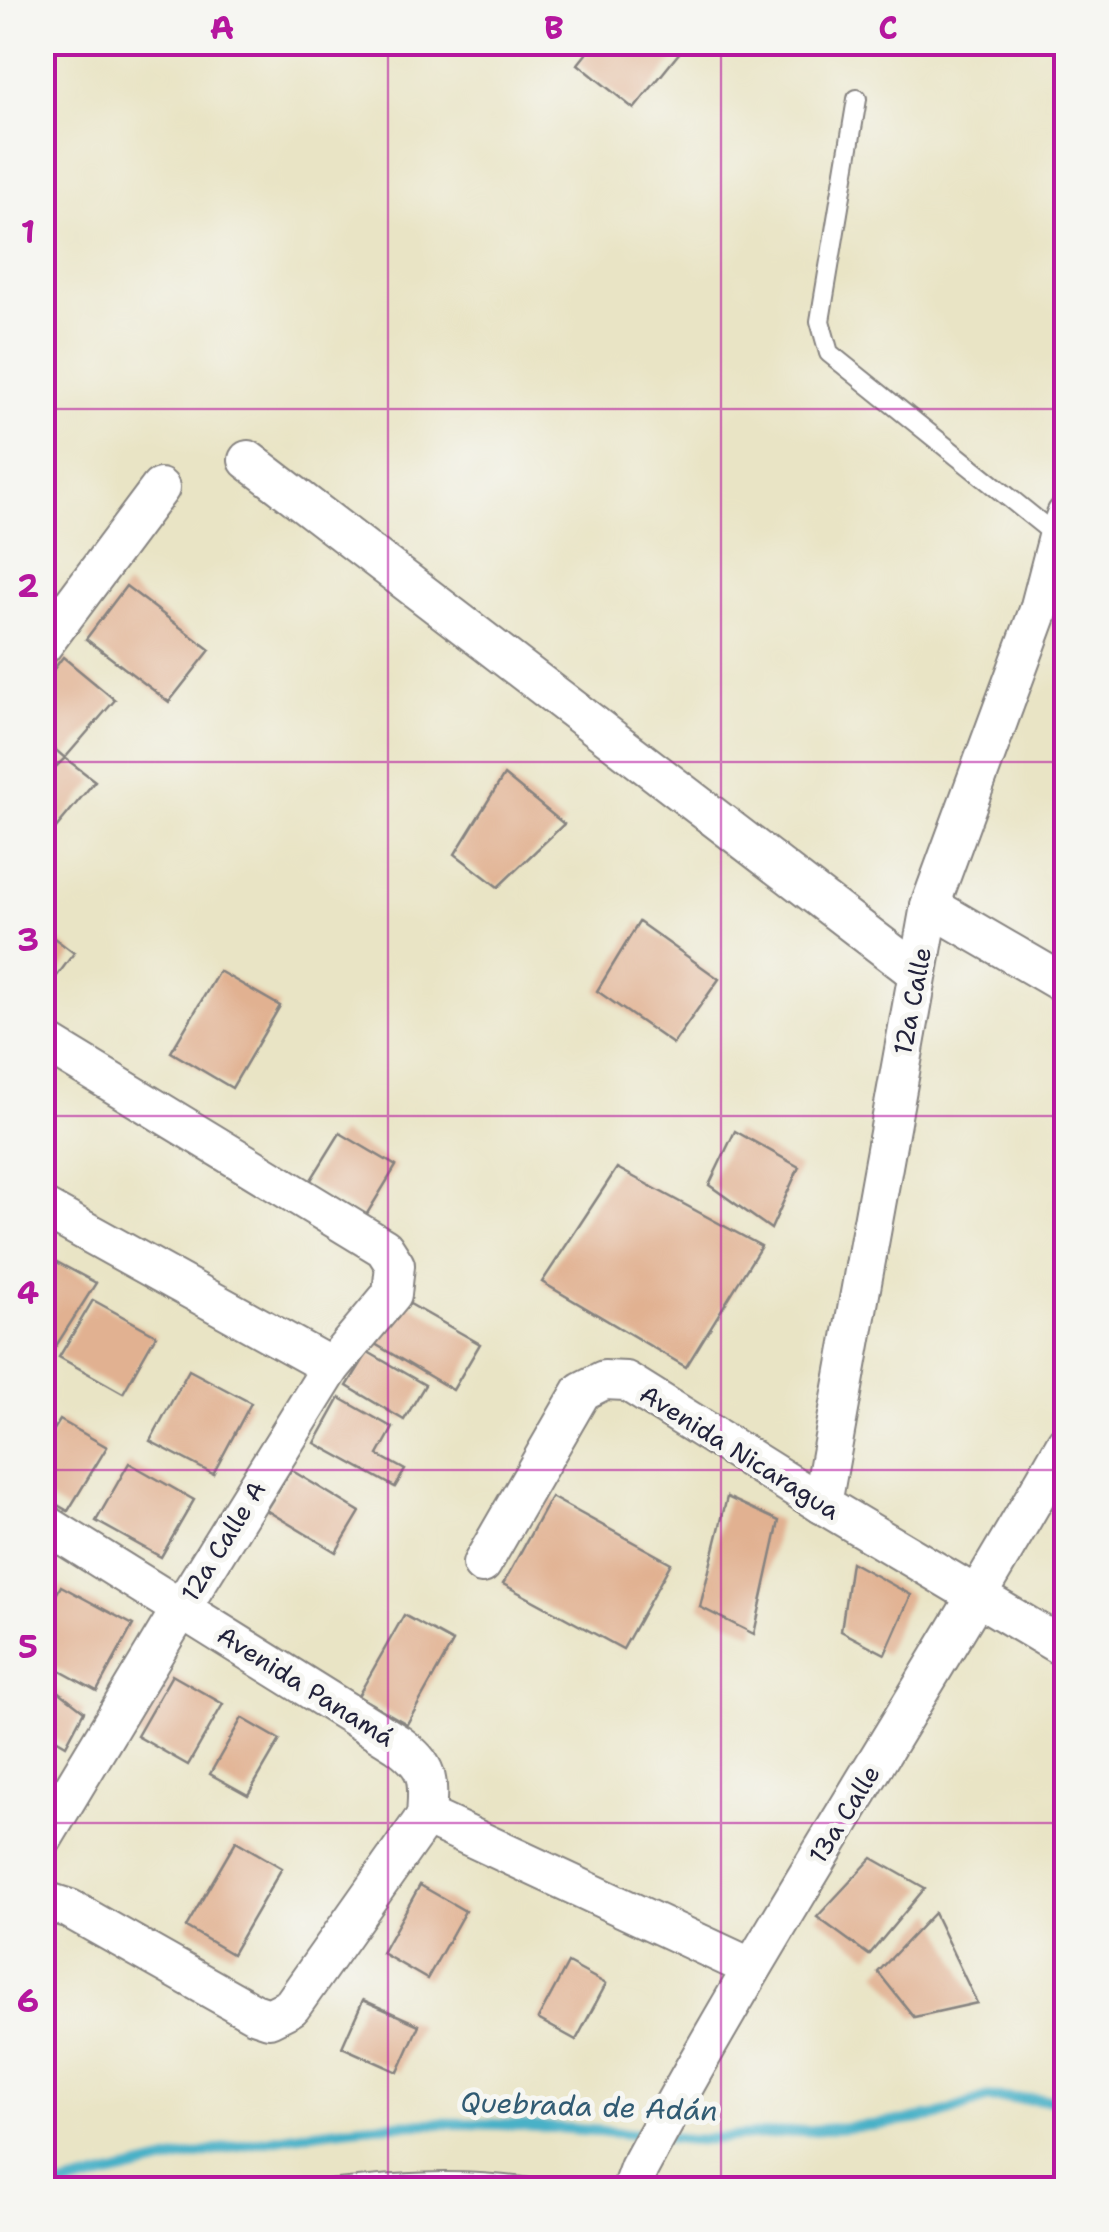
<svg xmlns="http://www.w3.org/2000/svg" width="1109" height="2232" viewBox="0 0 1109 2232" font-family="'Shantell Sans',sans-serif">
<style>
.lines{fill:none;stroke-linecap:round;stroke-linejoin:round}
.stream{stroke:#48b1c7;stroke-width:11}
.building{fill:#e1b191}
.service-casing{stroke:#868380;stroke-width:22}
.minor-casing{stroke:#868380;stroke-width:42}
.service{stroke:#fff;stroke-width:18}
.minor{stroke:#fff;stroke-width:38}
.grid{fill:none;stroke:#b5179e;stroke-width:2.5;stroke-opacity:0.55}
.labels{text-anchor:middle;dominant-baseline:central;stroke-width:10;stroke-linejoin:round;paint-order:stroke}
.street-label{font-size:25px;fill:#22223b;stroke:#f6f6f2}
.water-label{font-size:28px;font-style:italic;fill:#315b73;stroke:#f6f6f2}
.neatline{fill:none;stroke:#b5179e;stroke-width:4}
.grid-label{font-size:32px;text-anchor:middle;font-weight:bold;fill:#b5179e}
</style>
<rect width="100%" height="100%" fill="#f6f6f2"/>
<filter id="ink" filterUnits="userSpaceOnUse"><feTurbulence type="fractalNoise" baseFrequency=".01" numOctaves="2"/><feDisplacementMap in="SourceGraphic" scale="20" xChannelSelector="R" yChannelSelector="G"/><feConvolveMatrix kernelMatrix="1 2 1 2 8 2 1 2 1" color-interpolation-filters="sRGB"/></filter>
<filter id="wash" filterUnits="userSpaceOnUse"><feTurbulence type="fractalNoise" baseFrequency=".0048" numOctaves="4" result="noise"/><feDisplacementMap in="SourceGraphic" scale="40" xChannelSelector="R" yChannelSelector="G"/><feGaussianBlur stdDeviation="2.25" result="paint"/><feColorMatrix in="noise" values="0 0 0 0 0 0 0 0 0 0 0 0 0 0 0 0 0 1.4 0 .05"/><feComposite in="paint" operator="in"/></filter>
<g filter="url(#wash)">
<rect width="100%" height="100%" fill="#e9e4c5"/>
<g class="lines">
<g class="stream">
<path d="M665 2137 698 2140 876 2125 936 2116 987 2098 1066 2100"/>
<path d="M51 2190C152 2165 254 2138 357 2127 454 2118 551 2127 647 2135"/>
</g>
</g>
<g id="blocks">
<g class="building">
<path d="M582 42H688L634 109 578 64 590 49Z"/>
<path d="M126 586 210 650 169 702 86 639Z"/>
<path d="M63 657 115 700 65 758 95 781 50 835 42 829V780L65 758 42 738V685Z"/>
<path d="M504 775 564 824 498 887 455 854Z"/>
<path d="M639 922 719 979 673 1044 597 991Z"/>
<path d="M42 929 74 953 42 996Z"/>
<path d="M219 971 280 1006 232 1088 171 1052Z"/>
<path d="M735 1131 799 1167 771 1229 709 1185Z"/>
<path d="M340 1133 396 1166 365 1217 309 1183Z"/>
<path d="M617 1168 761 1246 686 1367 542 1282Z"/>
<path d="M42 1254 96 1283 42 1368Z"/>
<path d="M396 1296 480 1344 453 1390 370 1341Z"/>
<path d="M93 1300 156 1335 123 1393 59 1357Z"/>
<path d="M368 1352 425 1385 404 1420 347 1386Z"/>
<path d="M189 1370 251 1403 213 1474 150 1441Z"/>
<path d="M340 1398 393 1428 378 1455 405 1470 395 1487 315 1443Z"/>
<path d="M60 1420 107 1447 68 1511 42 1496V1449Z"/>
<path d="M129 1463 194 1500 161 1557 96 1521Z"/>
<path d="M291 1470 360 1512 336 1552 266 1510Z"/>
<path d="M551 1497 671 1563 623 1649 503 1584Z"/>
<path d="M727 1497 779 1521 754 1634 700 1607Z"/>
<path d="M851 1562 911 1595 885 1654 841 1631Z"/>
<path d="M61 1586 133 1625 97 1691 42 1661V1620Z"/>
<path d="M404 1615 453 1642 407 1724 358 1696Z"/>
<path d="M172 1675 223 1704 188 1765 137 1736Z"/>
<path d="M53 1687 84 1711 66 1745 42 1731V1706Z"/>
<path d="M242 1718 280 1740 248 1795 210 1774Z"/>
<path d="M236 1841 282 1868 232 1954 186 1927Z"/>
<path d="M872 1858 925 1888 869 1955 817 1917Z"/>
<path d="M420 1885 465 1911 427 1979 382 1953Z"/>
<path d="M934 1913 977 2003 914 2017 878 1972Z"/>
<path d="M568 1963 606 1984 576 2040 538 2019Z"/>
<path d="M363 2000 419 2025 398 2072 342 2047Z"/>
</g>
</g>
</g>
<g filter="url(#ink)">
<use href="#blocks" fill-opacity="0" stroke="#868380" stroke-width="2.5"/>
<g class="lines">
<defs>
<g id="service">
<path d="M857 99 820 321 829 353 1058 537"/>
<path d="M328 2190C399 2182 470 2177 541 2190"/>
</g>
<g id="minor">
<path d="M248 460 916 972"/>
<path d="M42 646 160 488"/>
<path d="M930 906 1066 985"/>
<path d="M42 1040 384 1248 395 1265 392 1294 331 1367 182 1607 42 1840"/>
<path d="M42 1207 331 1367"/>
<path d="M822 1504 930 906 1039 610 1058 537 1066 515"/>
<path d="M42 1522 398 1744C429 1767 429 1778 426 1816L291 2007 269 2018 254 2013 70 1909 42 1900"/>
<path d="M482 1564 582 1391 604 1380 626 1381 822 1504 1066 1649"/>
<path d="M426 1816 750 1967"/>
<path d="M631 2190 639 2168C772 1921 928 1687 1066 1443"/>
</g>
</defs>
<use href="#service" class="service-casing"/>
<use href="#minor" class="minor-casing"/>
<use href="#service" class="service"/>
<use href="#minor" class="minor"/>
</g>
</g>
<path class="grid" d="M388 42V2190M721 42V2190M42 409H1066M42 762H1066M42 1116H1066M42 1470H1066M42 1823H1066"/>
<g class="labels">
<g class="street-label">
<text transform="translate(912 1001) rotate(-79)">12a Calle</text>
<text transform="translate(740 1452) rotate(32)">Avenida Nicaragua</text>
<text transform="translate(223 1541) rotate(-58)">12a Calle A</text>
<text transform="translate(306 1686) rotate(32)">Avenida Panamá</text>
<text transform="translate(844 1814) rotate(-58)">13a Calle</text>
</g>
<g class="water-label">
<text transform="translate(589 2106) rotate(2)">Quebrada de Adán</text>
</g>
</g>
<rect width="1109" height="2232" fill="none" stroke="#f6f6f2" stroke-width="110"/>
<rect x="55" y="55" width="999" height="2122" class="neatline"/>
<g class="grid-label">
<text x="222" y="39">A</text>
<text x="554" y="39">B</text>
<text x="888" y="39">C</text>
<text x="28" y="243">1</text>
<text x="28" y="597">2</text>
<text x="28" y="951">3</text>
<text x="28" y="1304">4</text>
<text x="28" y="1658">5</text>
<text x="28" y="2012">6</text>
</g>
</svg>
